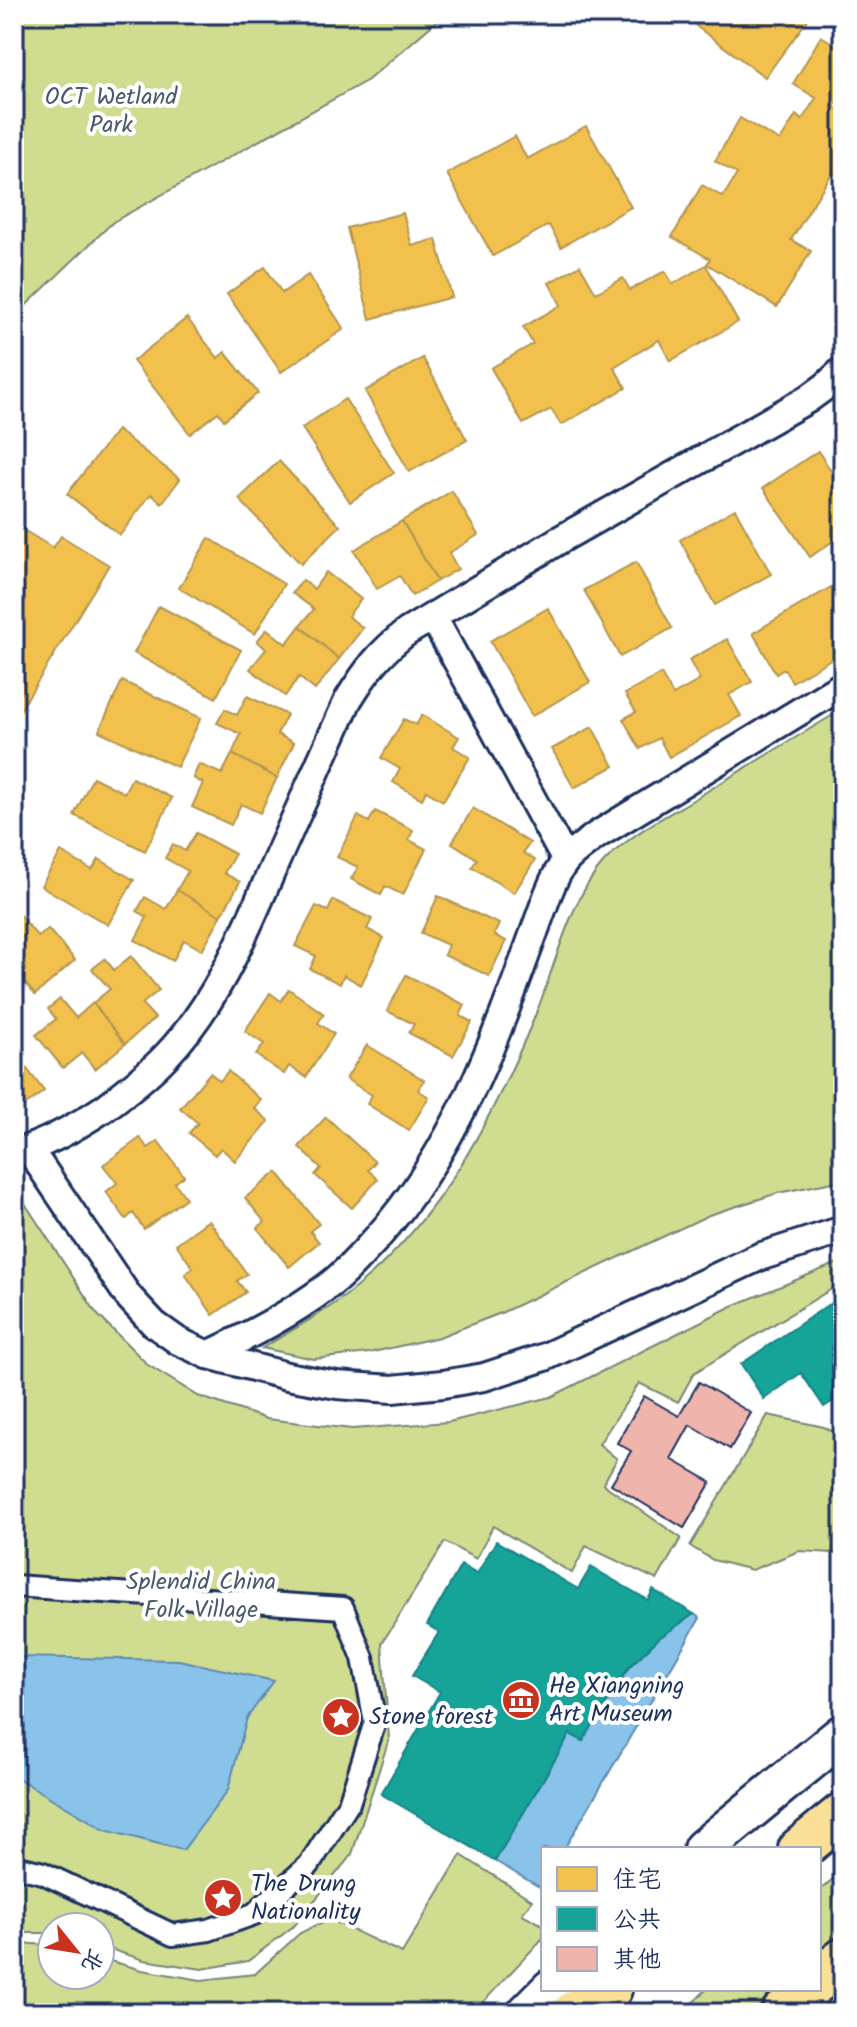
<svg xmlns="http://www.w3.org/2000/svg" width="857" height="2027" viewBox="0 0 857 2027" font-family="Kalam,'LXGW WenKai TC',sans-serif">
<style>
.green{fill:#d0dd90;stroke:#768677;stroke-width:2}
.water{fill:#8ac3e9;stroke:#5e88b1;stroke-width:2}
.homes{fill:#f2c14e;stroke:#b29553;stroke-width:2}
.public{fill:#17a398;stroke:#188087;stroke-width:2}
.building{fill:#efb4ab;stroke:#1b2f5e;stroke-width:2}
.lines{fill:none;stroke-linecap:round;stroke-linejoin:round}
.pedestrian-casing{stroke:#1b2f5e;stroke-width:26}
.minor-casing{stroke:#1b2f5e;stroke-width:32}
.secondary-casing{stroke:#1b2f5e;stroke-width:44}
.primary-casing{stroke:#1b2f5e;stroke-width:48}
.pedestrian{stroke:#fff;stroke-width:20}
.minor{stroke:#fff;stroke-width:26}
.secondary{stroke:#fff;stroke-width:38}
.primary{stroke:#fadf96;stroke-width:42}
.labels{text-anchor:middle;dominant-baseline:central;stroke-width:8;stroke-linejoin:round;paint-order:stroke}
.park-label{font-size:24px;fill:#485a6a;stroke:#fff}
.poi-label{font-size:24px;fill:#1b2f5e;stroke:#fff;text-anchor:start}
</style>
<rect width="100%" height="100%" fill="#fff"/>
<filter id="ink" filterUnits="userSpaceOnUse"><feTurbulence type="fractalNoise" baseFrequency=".0125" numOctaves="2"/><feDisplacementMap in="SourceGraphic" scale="16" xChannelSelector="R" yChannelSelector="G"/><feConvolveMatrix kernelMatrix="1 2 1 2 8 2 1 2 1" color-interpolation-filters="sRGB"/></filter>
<g filter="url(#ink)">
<g class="green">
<path d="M14 14H445L368 80 113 222 14 317Z"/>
<path d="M843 709V1180L778 1193 709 1215 501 1313 439 1337 369 1353 314 1359 262 1348C291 1331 322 1314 349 1293 439 1223 492 1119 535 1016 555 968 569 900 604 862 630 834 666 816 698 797 746 767 795 738 843 709Z"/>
<path d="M24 1202 97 1314 148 1365 198 1396 267 1419 352 1429 449 1422 551 1397 730 1307 835 1264 843 1262V1282L694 1373 678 1402 639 1383 599 1444 617 1459 603 1484 681 1538 657 1580 586 1546 572 1573 493 1526 476 1559 445 1542 382 1643 389 1739 352 1854 295 1925 248 1961 202 1969 144 1960 100 1946V1927H52V1933H14V1204Z"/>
<path d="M768 1415 824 1427 843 1437V1558L834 1553 799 1551 752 1570 713 1560 690 1546Z"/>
<path d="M461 1855 532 1900 522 1914 543 1925V1938L473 2013H45L14 1996V1943L52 1945V1975H100V1958L142 1970 201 1980 255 1974 300 1933 329 1919 402 1953Z"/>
<path d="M843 1870V1935L819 1955V1891Z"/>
<path d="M707 1989H779L751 2013H682Z"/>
</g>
<g class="water">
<path d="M694 1614 700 1618 564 1849H543V1885L541 1888 495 1861 570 1734 583 1741 629 1667 659 1638Z"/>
<path d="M14 1657 179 1660 274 1681 247 1718 228 1790 183 1850 105 1830 14 1776Z"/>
</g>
<g class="homes">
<path d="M705 14H812L765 77 696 26Z"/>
<path d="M821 36 843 49V92L834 107 843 112V179L832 173 791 240 811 251 777 307 707 264 710 259 672 237 702 185 723 197 737 174 715 161 740 118 780 141 796 115 802 120 816 98 793 84Z"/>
<path d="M586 126 631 207 561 247 549 225 493 256 447 174 515 136 527 159Z"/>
<path d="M403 213 412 246 436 239 452 297 370 319 347 228Z"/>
<path d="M580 265 596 293 623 278 630 290 665 271 673 284 706 265 738 322 670 361 659 340 614 367 626 388 561 425 551 409 523 424 491 368 533 344 523 327 561 305 549 283Z"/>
<path d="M265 267 282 293 308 275 344 329 281 372 227 294Z"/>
<path d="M187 318 218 358 225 352 258 393 224 420 218 412 190 434 133 361Z"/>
<path d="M423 358 467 440 409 472 365 391Z"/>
<path d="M345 399 394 473 350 502 302 428Z"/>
<path d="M117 430 180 479 162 503 151 494 120 535 67 494Z"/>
<path d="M818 451 843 489V534L810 557 763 488Z"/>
<path d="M279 461 340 526 301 564 239 499Z"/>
<path d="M452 491 478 535 449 553 458 569 437 581 402 521Z"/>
<path d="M735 509 771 574 715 605 680 540Z"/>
<path d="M402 521 437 581 412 596 400 576 377 589 354 550Z"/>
<path d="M17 526 53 548 61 536 109 565 16 717 14 716V611L24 594 14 588V532Z"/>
<path d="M209 538 284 584 255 634 179 588Z"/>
<path d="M636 562 672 628 620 657 584 590Z"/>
<path d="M326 572 361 599 348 616 363 628 339 659 300 626 314 609 292 593 303 580 314 589Z"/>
<path d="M843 580V652L792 682 784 669 776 674 753 633Z"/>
<path d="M159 606 241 650 216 698 134 653Z"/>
<path d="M548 608 590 682 532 716 490 641Z"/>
<path d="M300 626 339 659 315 690 299 677 285 696 250 669 266 649 257 641 267 629 286 644Z"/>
<path d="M727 639 752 682 729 695 741 716 669 757 659 738 640 749 623 719 636 712 625 694 661 674 673 695 700 680 689 660Z"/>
<path d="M122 681 201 718 177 767 99 731Z"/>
<path d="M247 696 287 715 277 734 294 743 277 778 232 754 241 734 217 723 225 709 237 715Z"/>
<path d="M422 715 459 737 453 747 470 757 443 801 426 791 422 799 393 782 400 769 381 758 404 719 416 725Z"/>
<path d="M592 727 614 766 574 788 552 749Z"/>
<path d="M232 754 277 778 260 813 241 804 231 825 192 807 203 783 193 778 199 764 222 774Z"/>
<path d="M93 777 124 793 132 778 172 798 145 851 74 815Z"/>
<path d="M473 808 530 843 523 853 535 860 514 893 472 867 477 859 452 843Z"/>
<path d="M375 811 413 830 409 840 426 849 403 895 385 886 381 895 351 879 358 867 337 857 358 816 369 822Z"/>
<path d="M196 833 235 854 224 873 240 882 221 916 177 890 188 871 165 858 173 844 185 851Z"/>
<path d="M61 852 92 870 99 859 134 880 108 925 41 886Z"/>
<path d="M177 890 221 916 202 950 184 940 173 961 135 940 147 917 137 911 145 897 166 909Z"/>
<path d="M438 896 499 924 494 935 506 941 489 976 444 955 448 945 421 933Z"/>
<path d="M333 900 372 919 367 929 384 938 361 985 344 975 340 984 310 969 316 956 295 946 316 906 328 911Z"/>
<path d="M15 910 38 937 48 929 75 960 35 995 14 970Z"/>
<path d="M131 956 159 990 142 1004 155 1018 125 1044 93 1003 110 989 92 969 105 959 114 970Z"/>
<path d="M406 975 465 1005 460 1016 472 1022 453 1056 409 1033 414 1024 387 1011Z"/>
<path d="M289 989 324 1014 318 1023 334 1034 306 1077 289 1066 284 1074 256 1055 264 1044 245 1031 270 993 281 1001Z"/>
<path d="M60 999 76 1018 93 1003 125 1044 95 1069 82 1053 63 1068 36 1035 56 1019 48 1009Z"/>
<path d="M367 1045 424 1080 418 1090 429 1097 409 1130 367 1104 372 1095 346 1079Z"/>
<path d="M14 1052 44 1091 14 1114Z"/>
<path d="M228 1071 261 1100 254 1108 269 1121 235 1161 221 1148 215 1155 189 1133 198 1123 180 1108 210 1073 220 1081Z"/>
<path d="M326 1117 375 1162 368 1170 378 1179 352 1208 315 1175 321 1168 299 1147Z"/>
<path d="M140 1138 148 1148 158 1141 184 1176 175 1183 186 1198 144 1229 133 1213 126 1219 106 1192 117 1183 103 1165Z"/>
<path d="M277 1172 319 1224 310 1231 319 1242 289 1267 257 1228 265 1222 245 1198Z"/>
<path d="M209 1220 247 1274 237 1281 246 1292 213 1315 185 1274 193 1268 176 1244Z"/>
</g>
<g class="public">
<path d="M843 1295V1395L824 1407 801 1373 764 1399 741 1364Z"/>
<path d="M496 1541 578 1589 591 1567 648 1600 653 1590 694 1614 659 1638 629 1667 583 1741 570 1734 495 1861 381 1794 440 1692 412 1676 439 1632 427 1625 461 1565 477 1574Z"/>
</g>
<path class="building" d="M699 1382 751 1413 730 1449 690 1425 671 1459 711 1482 684 1528 611 1484 631 1451 617 1443 644 1396 679 1416Z"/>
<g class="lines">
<defs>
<path id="pedestrian" d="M14 1586 343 1608 363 1658 375 1722 349 1803 309 1865 254 1914 209 1930 173 1935 43 1873 14 1866"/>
<g id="minor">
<path d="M433 617 565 859"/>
<path d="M29 1149 128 1296 154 1324 178 1341 208 1355 287 1376 337 1385 392 1389 443 1384 484 1377 545 1357 759 1257 843 1230"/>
<path d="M14 1153C47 1144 78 1126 106 1107 127 1091 148 1075 166 1056 218 1002 247 928 276 861 300 807 324 753 348 700 366 671 380 652 407 632L561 539 808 399 826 386 843 370"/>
<path d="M208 1355C250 1335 291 1314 328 1286 346 1273 361 1255 376 1239 464 1141 503 1016 548 894 561 861 568 856 597 835L843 685"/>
</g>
<g id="secondary">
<path d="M703 1849 843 1734"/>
<path d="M527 2013 551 1989"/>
</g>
<g id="primary">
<path d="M800 1849 843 1814"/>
<path d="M819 1980 843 1960"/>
<path d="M573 2013 610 1989"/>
<path d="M783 2013 809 1989"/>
</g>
</defs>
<use href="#pedestrian" class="pedestrian-casing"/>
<use href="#minor" class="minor-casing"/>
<use href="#secondary" class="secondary-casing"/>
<use href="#primary" class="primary-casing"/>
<use href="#pedestrian" class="pedestrian"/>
<use href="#minor" class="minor"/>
<use href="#secondary" class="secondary"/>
<use href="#primary" class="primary"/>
</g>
</g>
<defs>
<symbol id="museum-disc" viewBox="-11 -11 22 22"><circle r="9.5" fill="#c8321e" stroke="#fff"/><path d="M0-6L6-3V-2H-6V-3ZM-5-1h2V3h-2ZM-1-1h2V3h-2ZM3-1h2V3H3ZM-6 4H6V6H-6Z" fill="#fff"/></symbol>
<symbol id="sight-disc" viewBox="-11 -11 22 22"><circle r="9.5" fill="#c8321e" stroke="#fff"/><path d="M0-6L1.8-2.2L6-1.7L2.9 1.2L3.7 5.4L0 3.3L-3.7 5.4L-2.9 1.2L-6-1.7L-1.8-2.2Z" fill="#fff"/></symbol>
</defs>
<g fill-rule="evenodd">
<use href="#museum-disc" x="499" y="1678" width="44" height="44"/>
<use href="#sight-disc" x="319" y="1695" width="44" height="44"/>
<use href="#sight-disc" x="201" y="1876" width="44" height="44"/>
</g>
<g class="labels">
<g class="park-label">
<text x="111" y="97">OCT Wetland<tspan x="111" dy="28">Park</tspan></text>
<text x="201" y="1582">Splendid China<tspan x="201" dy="28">Folk Village</tspan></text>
</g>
<g class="poi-label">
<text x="549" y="1686">He Xiangning<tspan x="549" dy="28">Art Museum</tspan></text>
<text x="369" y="1717">Stone forest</text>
<text x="251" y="1884">The Drung<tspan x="251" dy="28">Nationality</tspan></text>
</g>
</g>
<rect width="857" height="2027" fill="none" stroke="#fff" stroke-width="48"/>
<rect x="24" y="24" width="809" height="1979" fill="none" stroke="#1b2f5e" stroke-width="3" filter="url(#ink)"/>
<rect x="541" y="1847" width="280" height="144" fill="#ffffff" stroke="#a4acbf" stroke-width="2"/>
<rect x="557" y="1867" width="40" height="24" fill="#f2c14e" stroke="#a4acbf" stroke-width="2"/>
<text x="613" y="1887" font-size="24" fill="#1b2f5e">住宅</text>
<rect x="557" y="1907" width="40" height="24" fill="#17a398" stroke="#a4acbf" stroke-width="2"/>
<text x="613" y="1927" font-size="24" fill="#1b2f5e">公共</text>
<rect x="557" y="1947" width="40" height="24" fill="#efb4ab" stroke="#a4acbf" stroke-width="2"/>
<text x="613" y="1967" font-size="24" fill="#1b2f5e">其他</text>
<g transform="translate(76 1951) rotate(120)"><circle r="38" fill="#ffffff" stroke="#a4acbf" stroke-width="2"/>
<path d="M0-6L14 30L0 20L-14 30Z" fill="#c8321e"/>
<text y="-12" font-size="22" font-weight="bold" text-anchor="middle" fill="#1b2f5e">北</text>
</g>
</svg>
